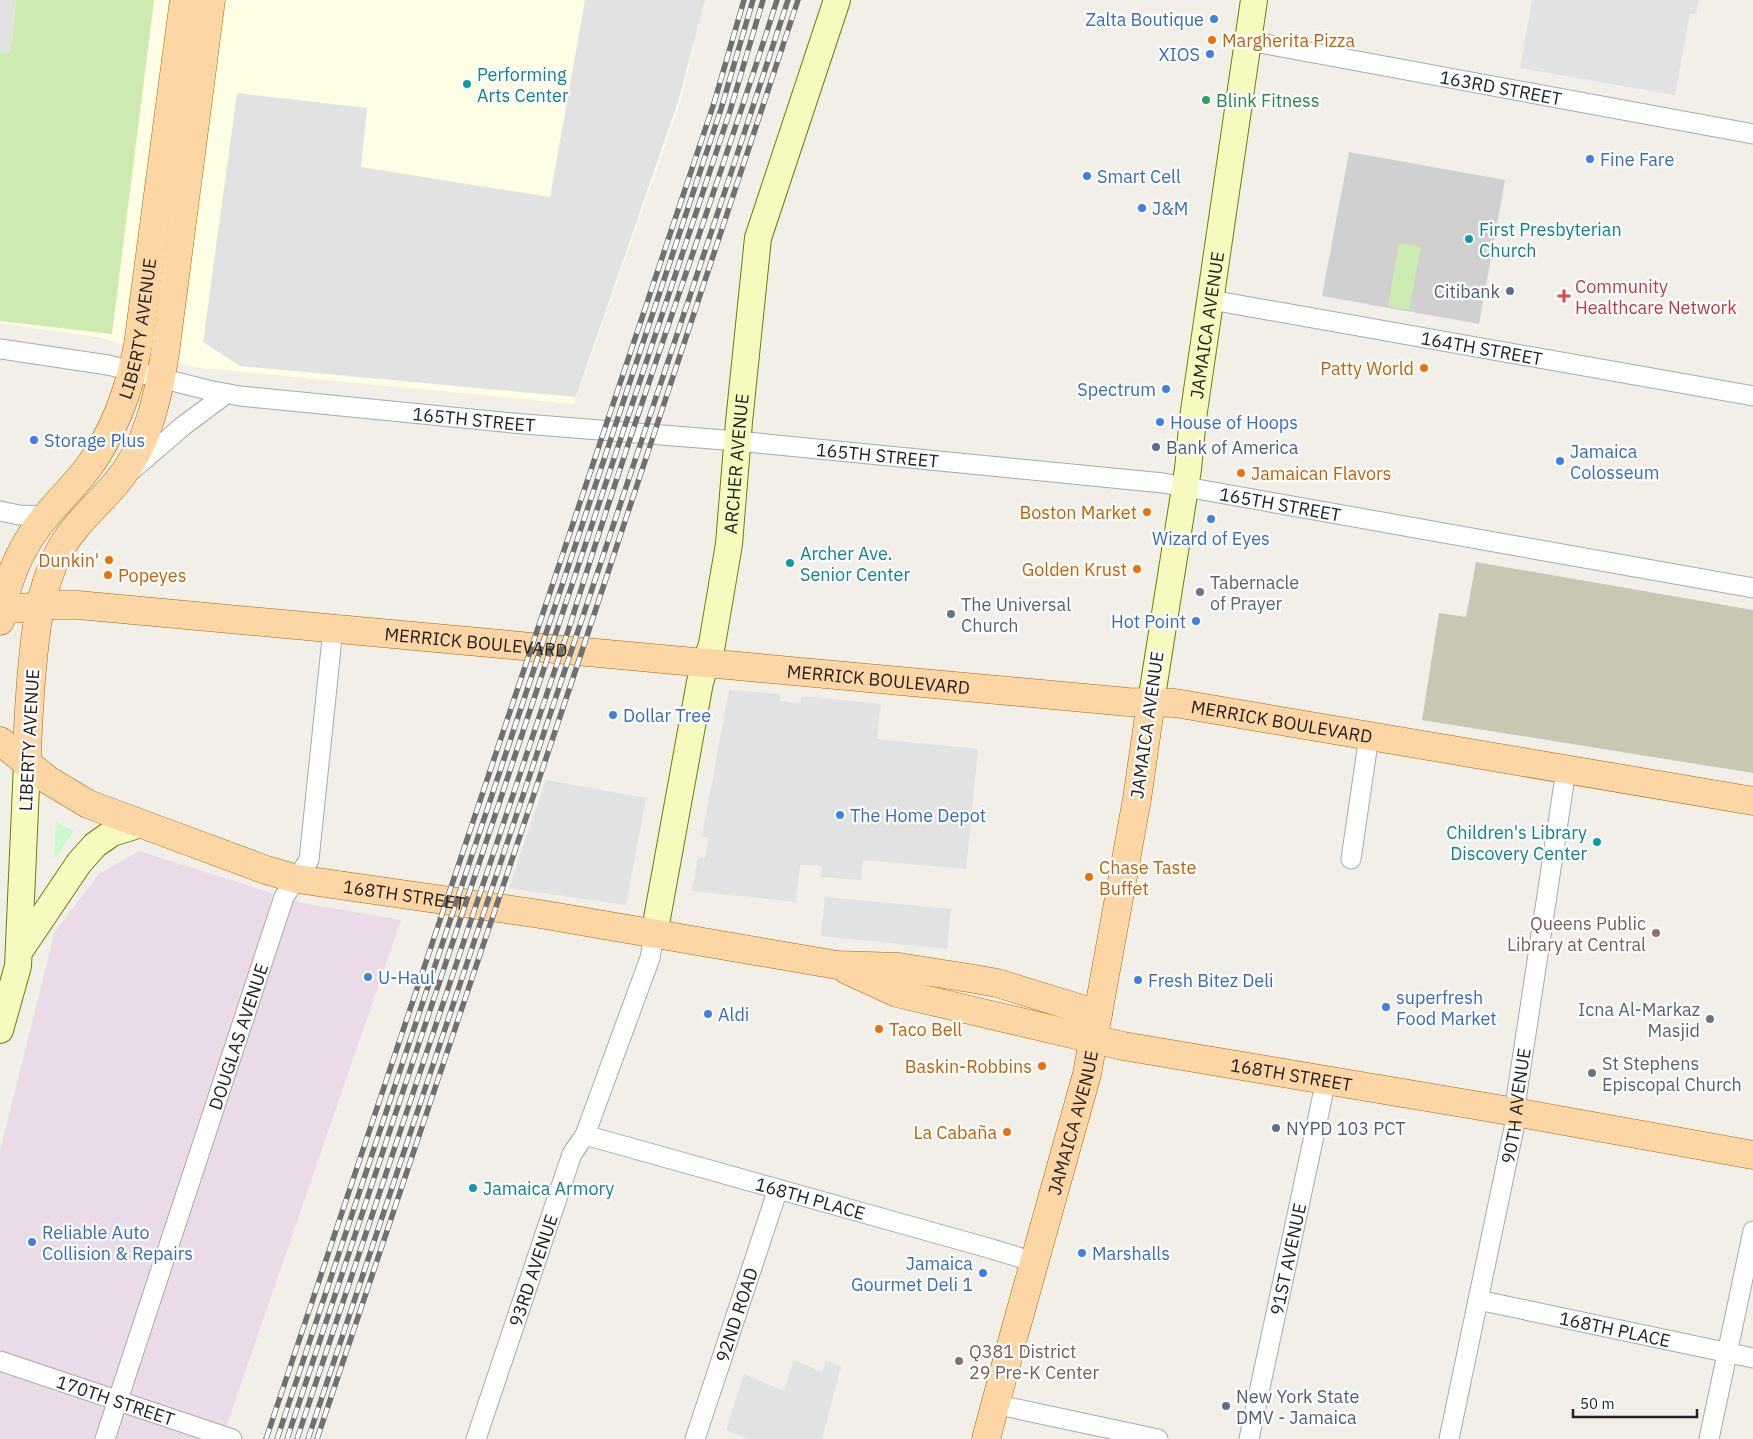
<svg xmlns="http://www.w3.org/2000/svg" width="1753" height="1439" viewBox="0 0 1753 1439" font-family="'IBM Plex Sans',sans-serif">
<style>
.industrial{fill:#ebdbe8}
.education{fill:#ffffe5}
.religious{fill:#d0d0d0}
.construction{fill:#c7c7b4}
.grass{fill:#cdebb0}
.park{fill:#c8facc}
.parking{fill:#e2e2e2}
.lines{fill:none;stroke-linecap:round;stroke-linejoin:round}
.street-casing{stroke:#a9a9a9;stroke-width:21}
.secondary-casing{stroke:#707d05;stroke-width:28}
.primary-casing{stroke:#a06b00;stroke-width:29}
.street{stroke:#fff;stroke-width:19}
.secondary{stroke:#f7fabf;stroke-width:26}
.primary{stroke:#fcd6a4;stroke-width:28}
.rail-casing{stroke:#707070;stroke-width:5.5}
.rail{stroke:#fff;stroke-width:4;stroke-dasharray:11;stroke-linecap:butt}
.shop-dot{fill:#3f7fe0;stroke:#fff;stroke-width:2}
.food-dot{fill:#e8710a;stroke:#fff;stroke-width:2}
.culture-dot{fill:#0f9aa8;stroke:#fff;stroke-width:2}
.leisure-dot{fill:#2e9e5b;stroke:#fff;stroke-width:2}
.service-dot{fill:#5c6f8a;stroke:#fff;stroke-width:2}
.health-dot{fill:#e0444e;stroke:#fff;stroke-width:2}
.worship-dot{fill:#6b7280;stroke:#fff;stroke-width:2}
.education-dot{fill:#8d6e63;stroke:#fff;stroke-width:2}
.labels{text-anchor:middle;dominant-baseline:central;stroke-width:4.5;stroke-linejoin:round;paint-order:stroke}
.shop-label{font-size:18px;fill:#366cbe;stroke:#fff;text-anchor:start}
.food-label{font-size:18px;fill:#c56008;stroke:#fff;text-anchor:end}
.culture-label{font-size:18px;fill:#0d838f;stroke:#fff;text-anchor:start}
.street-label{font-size:18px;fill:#222;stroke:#fff}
.leisure-label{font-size:18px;fill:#27864d;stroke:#fff;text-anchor:start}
.health-label{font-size:18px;fill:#be3a42;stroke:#fff;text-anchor:start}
.service-label{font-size:18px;fill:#4e5e75;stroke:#fff;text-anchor:start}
.worship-label{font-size:18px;fill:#5b616d;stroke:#fff;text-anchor:start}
.education-label{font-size:18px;fill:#785e54;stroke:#fff;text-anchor:end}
</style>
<rect width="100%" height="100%" fill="#f2efe9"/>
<path class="industrial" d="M139 851 303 903 401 920 222 1439H0V1151L55 931 99 874Z"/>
<path class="education" d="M0 0H704L681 100 574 404 192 367 103 338 0 323Z"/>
<path class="religious" d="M1349 152 1505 180 1479 324 1322 296Z"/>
<path class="construction" d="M1476 562 1753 610V773L1422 720 1439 613 1466 617Z"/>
<g class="grass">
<path d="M16 0H154L112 334 0 321V52L10 53Z"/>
<path d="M1399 243 1421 247 1409 310 1388 306Z"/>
</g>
<path class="park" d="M56 822 74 831 54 859Z"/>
<g class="parking">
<path d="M0 0H16L10 53 0 52Z"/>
<path d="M585 0H705L679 99 576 397 240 366 203 342 237 93 367 108 361 167 550 197Z"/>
<path d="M1532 0H1699L1696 14H1690L1675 95 1520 68Z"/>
<path d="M729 690 780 694V701L800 703 802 696 881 704 877 739 978 749 966 869 863 860 861 880 821 877 822 866 800 865 796 902 692 891 698 857 705 858 709 838 702 836Z"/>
<path d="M546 780 646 798 626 905 509 888Z"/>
<path d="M825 897 951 909 947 949 821 936Z"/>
<path d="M794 1360 822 1372 826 1360 841 1367 822 1439H748L726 1430 744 1374 784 1391Z"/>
</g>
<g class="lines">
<defs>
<g id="street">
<path id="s1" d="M1249 41 1753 134"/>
<path id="s2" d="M1211 300 1753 396"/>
<path id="s3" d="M0 349 108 365 208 390 240 396 512 423 737 441 1163 483 1753 588"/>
<path d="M132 470 183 426 226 394"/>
<path d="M0 511 19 515 47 516"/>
<path d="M1351 859 1369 736"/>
<path id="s4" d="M585 1135 992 1249 1034 1262"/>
<path id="s5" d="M1478 1300 1753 1358"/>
<path id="s6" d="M0 1361 232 1439"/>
<path d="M994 1404 1158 1439"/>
<path id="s7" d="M105 1439 284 897 309 860 333 629"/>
<path id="s8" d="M476 1439 572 1154 585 1135 650 958 654 935"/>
<path id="s9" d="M695 1439 778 1189"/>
<path id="s10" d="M1249 1439 1326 1080"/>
<path id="s11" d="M1449 1439 1514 1128 1517 1093 1566 770"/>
<path d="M1709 1439 1753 1231"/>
</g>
<g id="secondary">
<path id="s12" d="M1151 702 1188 469 1193 418 1254 0"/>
<path id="s13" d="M654 935 700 682 712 644 729 544 739 422 758 238 837 0"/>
<path d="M19 952 79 863 95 845 112 833 141 824"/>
<path d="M0 1030 18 966 27 764"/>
</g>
<g id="primary">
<path id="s14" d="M0 610 51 605H78L1128 702 1175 703 1753 801"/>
<path id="s15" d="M0 621C5 587 17 554 38 526 54 505 74 487 90 465 115 430 130 387 138 345L184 0"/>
<path id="s16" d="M0 741 48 780 88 804 266 870 297 879 540 914 837 965 899 967 975 979 997 983 1098 1014"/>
<path d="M27 764C27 736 29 708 31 681 35 636 38 593 59 552 73 525 97 506 117 482 147 446 158 399 165 353L211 0"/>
<path id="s17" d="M847 970 897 993 1123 1046 1498 1109 1753 1155"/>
<path id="s18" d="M986 1439 1012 1342 1087 1074 1137 799 1151 702"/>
</g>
</defs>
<use href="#street" class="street-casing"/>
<use href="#secondary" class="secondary-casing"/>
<use href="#primary" class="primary-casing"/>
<use href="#street" class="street"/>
<use href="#secondary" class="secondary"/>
<use href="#primary" class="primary"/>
<defs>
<g id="rail">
<path d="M266 1439 714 103 744 0"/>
<path d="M277 1439 721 109 753 0"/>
<path d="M287 1439 730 111 763 0"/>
<path d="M297 1439 571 622C635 413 711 208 777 0"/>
<path d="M308 1439 731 173 788 0"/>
<path d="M317 1439 571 684 798 0"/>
</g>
</defs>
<use href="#rail" class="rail-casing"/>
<use href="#rail" class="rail"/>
</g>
<g class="shop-dot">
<circle cx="1214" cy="19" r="5"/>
<circle cx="1210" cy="54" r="5"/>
<circle cx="1590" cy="159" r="5"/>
<circle cx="1087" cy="176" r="5"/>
<circle cx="1142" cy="208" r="5"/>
<circle cx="1166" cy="389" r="5"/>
<circle cx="1160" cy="422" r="5"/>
<circle cx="34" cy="440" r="5"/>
<circle cx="1560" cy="461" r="5"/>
<circle cx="1211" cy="519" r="5"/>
<circle cx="1196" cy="621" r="5"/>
<circle cx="613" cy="715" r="5"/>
<circle cx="840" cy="815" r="5"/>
<circle cx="368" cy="977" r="5"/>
<circle cx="1138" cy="980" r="5"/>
<circle cx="1386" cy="1007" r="5"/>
<circle cx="708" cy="1014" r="5"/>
<circle cx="32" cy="1242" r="5"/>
<circle cx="1082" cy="1253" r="5"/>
<circle cx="983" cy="1273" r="5"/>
</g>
<g class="food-dot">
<circle cx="1212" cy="40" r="5"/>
<circle cx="1424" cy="368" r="5"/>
<circle cx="1241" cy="473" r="5"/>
<circle cx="1147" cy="512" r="5"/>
<circle cx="109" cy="560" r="5"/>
<circle cx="1137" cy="569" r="5"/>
<circle cx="108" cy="575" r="5"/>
<circle cx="1089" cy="877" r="5"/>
<circle cx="879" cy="1029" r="5"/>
<circle cx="1042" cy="1066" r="5"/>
<circle cx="1007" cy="1132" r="5"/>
</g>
<g class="culture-dot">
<circle cx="467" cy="84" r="5"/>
<circle cx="1469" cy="239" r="5"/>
<circle cx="790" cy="563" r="5"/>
<circle cx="1597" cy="842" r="5"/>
<circle cx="473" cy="1188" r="5"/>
</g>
<circle class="leisure-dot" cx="1206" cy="100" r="5"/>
<g class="service-dot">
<circle cx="1510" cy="291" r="5"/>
<circle cx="1156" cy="447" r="5"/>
<circle cx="1276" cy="1128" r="5"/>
<circle cx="1226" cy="1406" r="5"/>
</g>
<path class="health-dot" d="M1561.5 288.5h5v5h5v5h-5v5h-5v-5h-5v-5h5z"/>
<g class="worship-dot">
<circle cx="1200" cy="592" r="5"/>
<circle cx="951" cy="614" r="5"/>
<circle cx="1710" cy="1019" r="5"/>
<circle cx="1592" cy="1073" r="5"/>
</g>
<g class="education-dot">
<circle cx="1656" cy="933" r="5"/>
<circle cx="959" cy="1361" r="5"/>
</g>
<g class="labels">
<g class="shop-label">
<text x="1204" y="19" text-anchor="end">Zalta Boutique</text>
<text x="1200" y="54" text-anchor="end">XIOS</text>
<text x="1600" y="159">Fine Fare</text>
<text x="1097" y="176">Smart Cell</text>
<text x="1152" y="208">J&amp;M</text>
<text x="1156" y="389" text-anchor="end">Spectrum</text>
<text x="1170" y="422">House of Hoops</text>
<text x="44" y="440">Storage Plus</text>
<text x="1570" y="451">Jamaica<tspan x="1570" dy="21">Colosseum</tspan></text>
<text x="1211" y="538" text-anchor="middle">Wizard of Eyes</text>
<text x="1186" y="621" text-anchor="end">Hot Point</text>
<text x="623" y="715">Dollar Tree</text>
<text x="850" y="815">The Home Depot</text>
<text x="378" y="977">U-Haul</text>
<text x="1148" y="980">Fresh Bitez Deli</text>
<text x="1396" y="997">superfresh<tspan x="1396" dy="21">Food Market</tspan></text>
<text x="718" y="1014">Aldi</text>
<text x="42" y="1232">Reliable Auto<tspan x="42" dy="21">Collision &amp; Repairs</tspan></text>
<text x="1092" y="1253">Marshalls</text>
<text x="973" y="1263" text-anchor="end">Jamaica<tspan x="973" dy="21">Gourmet Deli 1</tspan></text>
</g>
<g class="food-label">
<text x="1222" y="40" text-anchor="start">Margherita Pizza</text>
<text x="1414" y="368">Patty World</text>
<text x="1251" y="473" text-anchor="start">Jamaican Flavors</text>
<text x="1137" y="512">Boston Market</text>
<text x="99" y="560">Dunkin'</text>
<text x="1127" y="569">Golden Krust</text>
<text x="118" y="575" text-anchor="start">Popeyes</text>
<text x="1099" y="867" text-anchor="start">Chase Taste<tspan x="1099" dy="21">Buffet</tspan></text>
<text x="889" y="1029" text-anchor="start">Taco Bell</text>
<text x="1032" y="1066">Baskin-Robbins</text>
<text x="997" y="1132">La Cabaña</text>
</g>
<g class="culture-label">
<text x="477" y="74">Performing<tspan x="477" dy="21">Arts Center</tspan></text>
<text x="1479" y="229">First Presbyterian<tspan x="1479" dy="21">Church</tspan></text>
<text x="800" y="553">Archer Ave.<tspan x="800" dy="21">Senior Center</tspan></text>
<text x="1587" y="832" text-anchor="end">Children's Library<tspan x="1587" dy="21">Discovery Center</tspan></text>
<text x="483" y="1188">Jamaica Armory</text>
</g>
<g class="street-label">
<text stroke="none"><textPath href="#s1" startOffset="256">163RD STREET</textPath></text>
<text stroke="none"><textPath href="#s12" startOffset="381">JAMAICA AVENUE</textPath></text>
<text stroke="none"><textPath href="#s15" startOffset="330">LIBERTY AVENUE</textPath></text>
<text stroke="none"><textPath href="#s2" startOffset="275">164TH STREET</textPath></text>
<text stroke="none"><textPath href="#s3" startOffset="480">165TH STREET</textPath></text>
<text stroke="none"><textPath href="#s3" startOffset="885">165TH STREET</textPath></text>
<text stroke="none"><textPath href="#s13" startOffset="479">ARCHER AVENUE</textPath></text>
<text stroke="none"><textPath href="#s3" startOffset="1291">165TH STREET</textPath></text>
<text stroke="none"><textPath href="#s14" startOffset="478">MERRICK BOULEVARD</textPath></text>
<text stroke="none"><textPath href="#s14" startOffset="882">MERRICK BOULEVARD</textPath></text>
<text stroke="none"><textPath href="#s14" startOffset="1288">MERRICK BOULEVARD</textPath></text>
<text transform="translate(1147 725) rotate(-82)">JAMAICA AVENUE</text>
<text transform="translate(29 740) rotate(-87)">LIBERTY AVENUE</text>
<text stroke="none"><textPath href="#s16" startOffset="439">168TH STREET</textPath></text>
<text stroke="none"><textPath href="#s7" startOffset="424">DOUGLAS AVENUE</textPath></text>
<text stroke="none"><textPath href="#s17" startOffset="458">168TH STREET</textPath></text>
<text stroke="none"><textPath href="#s11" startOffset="340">90TH AVENUE</textPath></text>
<text stroke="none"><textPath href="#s18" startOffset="328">JAMAICA AVENUE</textPath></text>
<text stroke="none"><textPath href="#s4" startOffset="234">168TH PLACE</textPath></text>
<text stroke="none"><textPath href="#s10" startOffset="184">91ST AVENUE</textPath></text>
<text stroke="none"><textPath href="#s8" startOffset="178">93RD AVENUE</textPath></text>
<text stroke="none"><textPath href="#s9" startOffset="131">92ND ROAD</textPath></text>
<text stroke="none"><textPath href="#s5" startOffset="140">168TH PLACE</textPath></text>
<text stroke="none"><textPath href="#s6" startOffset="122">170TH STREET</textPath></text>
</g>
<g class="leisure-label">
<text x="1216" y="100">Blink Fitness</text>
</g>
<g class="health-label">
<text x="1575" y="286">Community<tspan x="1575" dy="21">Healthcare Network</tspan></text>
</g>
<g class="service-label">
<text x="1500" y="291" text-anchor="end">Citibank</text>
<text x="1166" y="447">Bank of America</text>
<text x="1286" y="1128">NYPD 103 PCT</text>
<text x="1236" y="1396">New York State<tspan x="1236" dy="21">DMV - Jamaica</tspan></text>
</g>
<g class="worship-label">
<text x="1210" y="582">Tabernacle<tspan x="1210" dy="21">of Prayer</tspan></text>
<text x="961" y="604">The Universal<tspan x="961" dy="21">Church</tspan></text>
<text x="1700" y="1009" text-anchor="end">Icna Al-Markaz<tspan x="1700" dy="21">Masjid</tspan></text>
<text x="1602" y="1063">St Stephens<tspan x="1602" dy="21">Episcopal Church</tspan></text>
</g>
<g class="education-label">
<text x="1646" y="923">Queens Public<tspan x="1646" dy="21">Library at Central</tspan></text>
<text x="969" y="1351" text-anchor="start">Q381 District<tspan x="969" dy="21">29 Pre-K Center</tspan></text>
</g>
</g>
<path d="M1573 1409v8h124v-8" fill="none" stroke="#222222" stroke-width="2.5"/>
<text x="1580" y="1409" font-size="15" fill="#222222" stroke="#ffffff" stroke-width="4" paint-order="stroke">50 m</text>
</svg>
